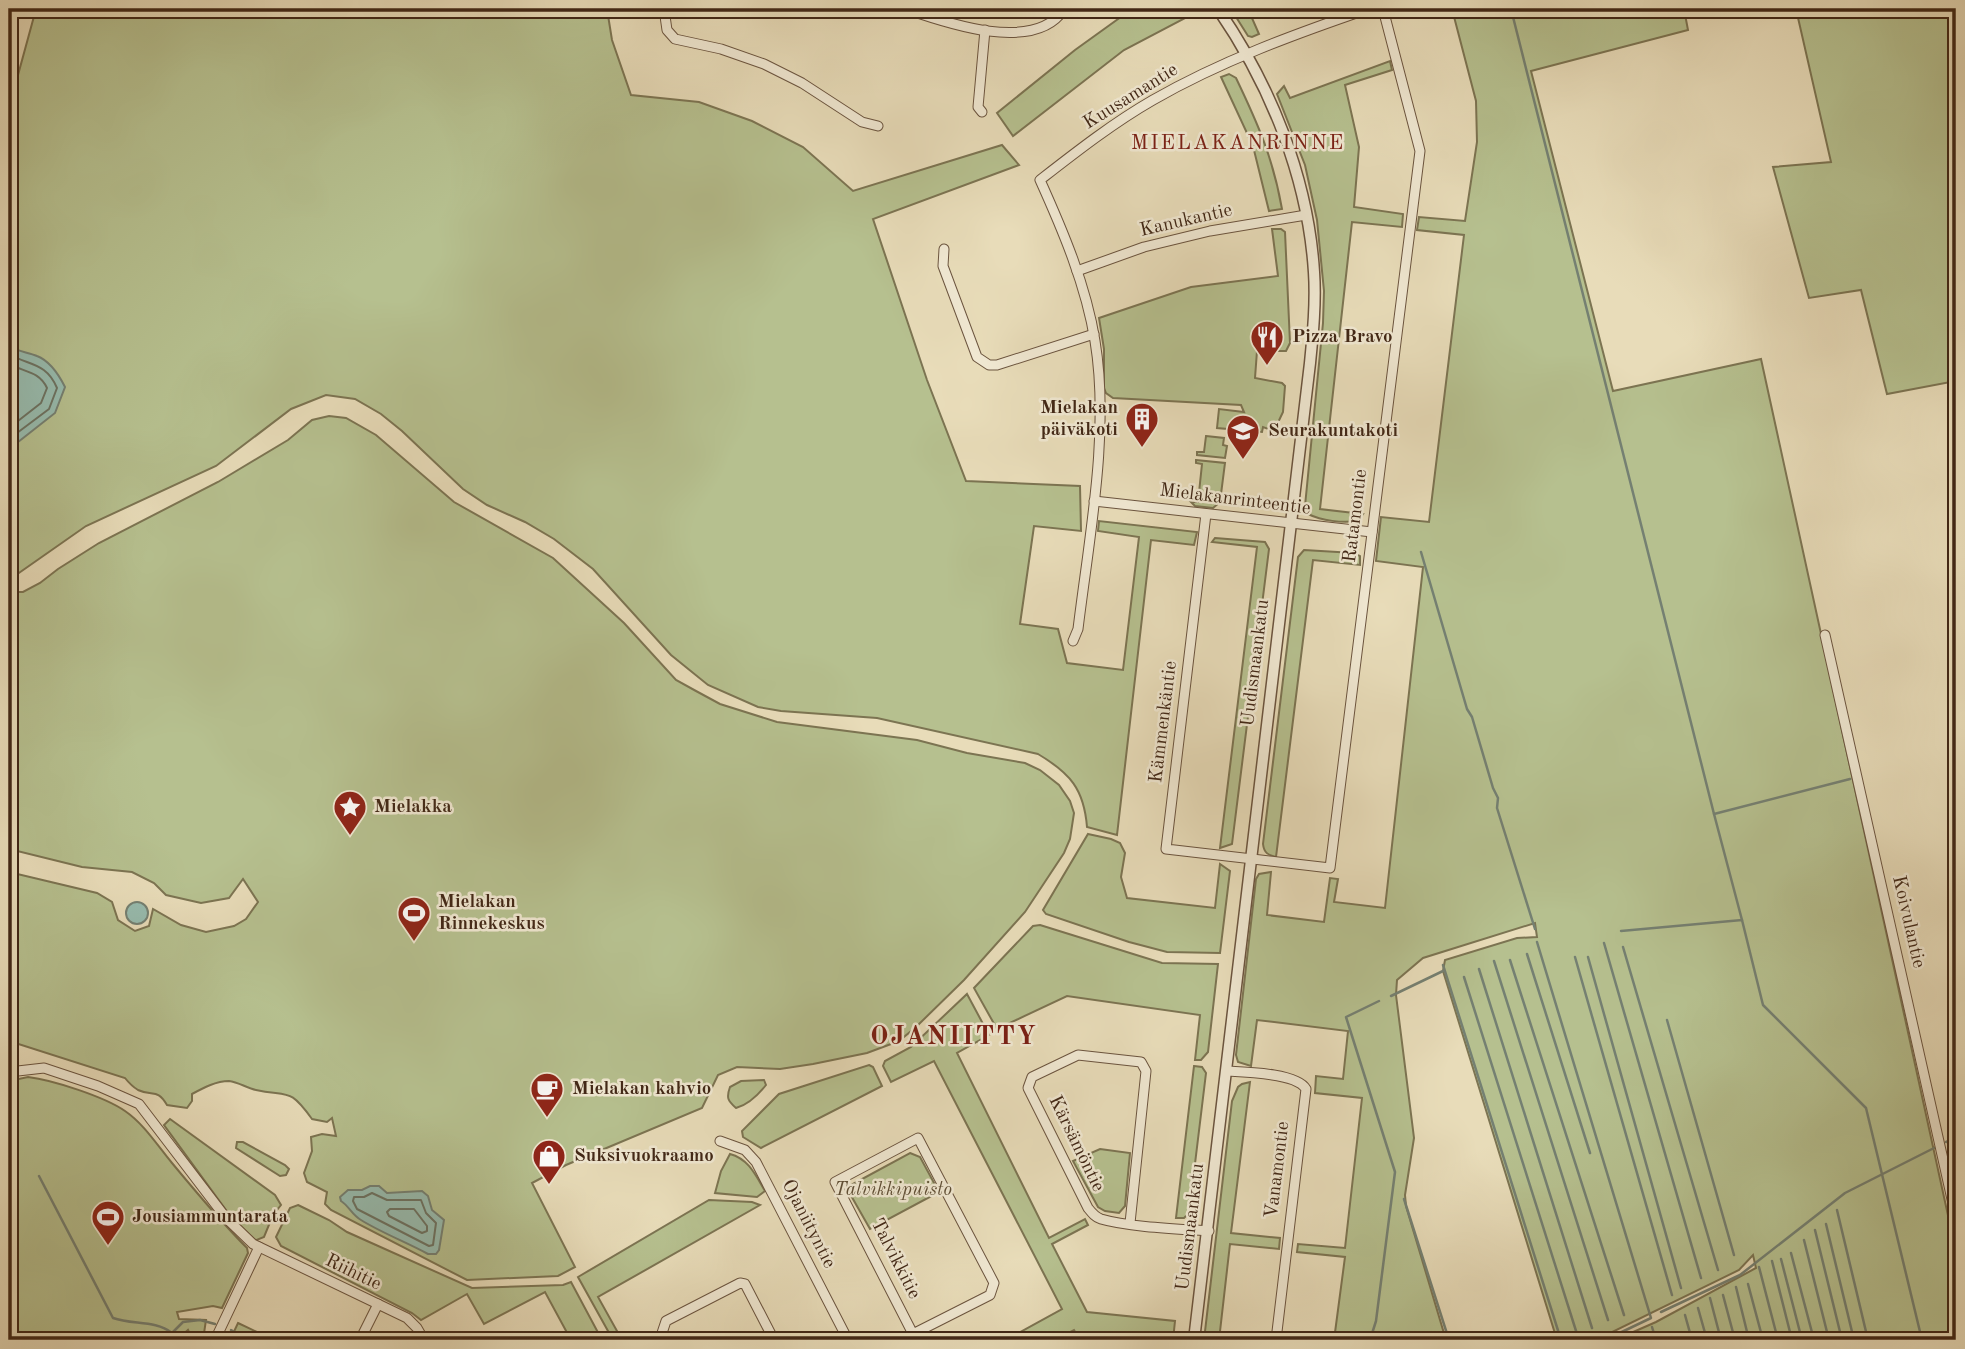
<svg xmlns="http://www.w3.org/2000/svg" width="1965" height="1349" viewBox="0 0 1965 1349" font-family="'Old Standard TT',serif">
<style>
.green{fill:#b6c08f;stroke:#7c7452;stroke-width:2}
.water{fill:#97bcaf;stroke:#758072;stroke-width:2}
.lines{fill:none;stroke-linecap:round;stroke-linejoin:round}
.shore{stroke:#6c7262;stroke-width:2}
.stream{stroke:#758072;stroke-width:2.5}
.minor-casing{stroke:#6b543f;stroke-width:11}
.tertiary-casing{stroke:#6b543f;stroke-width:13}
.minor{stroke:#f0e8d2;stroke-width:9}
.tertiary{stroke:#f0e8d2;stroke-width:10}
.labels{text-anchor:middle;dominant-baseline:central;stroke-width:5;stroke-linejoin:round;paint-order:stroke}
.street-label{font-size:19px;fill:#412716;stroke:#f0e8d2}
.poi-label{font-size:19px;font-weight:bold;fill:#412716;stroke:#f0e8d2;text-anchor:start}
.park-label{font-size:19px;font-style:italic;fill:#5e4d34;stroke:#f0e8d2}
.neighbourhood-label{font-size:21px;letter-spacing:2px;fill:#7a1f14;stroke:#f0e8d2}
.district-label{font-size:26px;font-weight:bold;letter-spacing:2px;fill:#7a1f14;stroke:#f0e8d2}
</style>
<rect width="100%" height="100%" fill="#e8dcb9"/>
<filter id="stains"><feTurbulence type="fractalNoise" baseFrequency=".00286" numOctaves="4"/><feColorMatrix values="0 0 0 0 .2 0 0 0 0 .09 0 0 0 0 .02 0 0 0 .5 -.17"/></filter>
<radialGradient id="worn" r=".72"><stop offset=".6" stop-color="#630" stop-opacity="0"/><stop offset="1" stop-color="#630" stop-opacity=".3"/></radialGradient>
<g class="green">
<path d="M36 9H607L612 40 631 95 699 102 752 121 803 147 853 191 1002 145 1019 165 873 219 927 380 966 481 1080 486 1081 531 1034 526 1020 624 1058 629 1067 663 1123 670 1139 537 1098 531 1099 521 1197 532 1194 545 1151 540 1117 835 1087 827C1084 789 1070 773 1038 754L877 718 781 711 758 707 708 685 671 655 593 569 554 539 525 522 487 505 463 489 402 431 381 414 355 399 326 395 291 409 216 466 86 526 16 575 9 574V108Z"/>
<path d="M1132 9H1186L1191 15 1124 50 1013 136 997 113 1075 50Z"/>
<path d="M1231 9H1248L1259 34 1252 37 1248 36Z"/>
<path d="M1452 9H1684L1688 30 1531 71 1613 391 1761 359 1956 1252V1340H1615L1656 1322 1756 1268 1753 1255 1739 1270 1596 1340H1557L1443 971 1445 960 1517 938 1537 937 1535 923 1423 958 1397 980 1396 995 1414 1138 1405 1195 1406 1206 1446 1340H1334L1345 1257 1297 1252 1298 1244 1345 1248 1362 1098 1315 1093 1316 1076 1343 1079 1348 1031 1257 1020 1251 1066 1238 1062 1236 1055 1256 879 1259 874 1271 872 1267 915 1324 922 1330 878 1338 879 1334 902 1385 908 1423 567 1376 561 1381 517 1429 522 1464 235 1417 230 1419 217 1465 221 1477 142 1476 101Z"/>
<path d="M1796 9H1956V381L1887 394 1861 290 1809 298 1773 167 1831 162Z"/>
<path d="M1390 61 1392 70 1345 85 1359 147 1354 207 1403 214 1402 227 1352 222 1320 509 1363 514 1358 521C1342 523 1322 521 1308 514L1305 506 1323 323 1324 291 1317 220 1305 165 1277 94 1284 86 1290 98Z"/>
<path d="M1229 74 1236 78C1258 124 1273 158 1282 209L1269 211 1253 146 1221 77Z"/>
<path d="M1272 229H1281L1285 232 1290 343 1286 351H1257L1255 378 1282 383 1285 386 1283 412 1274 431 1263 427 1262 432 1217 428 1219 409 1244 412 1241 405 1113 398 1106 393 1104 388V349L1099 318 1191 287 1278 276Z"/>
<path d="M329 416 346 418 376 435 454 502 553 558 624 623 676 680 696 691 720 704 777 722 917 740 967 753 1025 763 1040 770 1059 785 1070 801 1074 813 1070 839 1064 853 1025 912 964 980 916 1027 899 1041 867 1053 813 1064 780 1069 737 1067 718 1075 702 1108 566 1165 532 1183 575 1267 558 1276 467 1280 331 1210 325 1204 327 1192 307 1182 304 1173 312 1151 311 1137 322 1134 336 1136 332 1118 327 1122 312 1119C289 1087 289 1097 256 1090 247 1088 238 1082 229 1081 216 1081 203 1088 192 1094V1101L187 1108 167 1105C157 1088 153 1097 138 1090 133 1087 129 1083 125 1078L9 1041V872L97 893 112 902 118 920 135 931 149 926 153 909 181 925 206 932 234 926 246 919 258 902 243 879 229 898 201 903 166 895 154 883 132 872 82 867 9 849V592H23L40 583 58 569 99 543 218 482 288 440 312 420Z"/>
<path d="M1206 436 1224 438 1223 445 1227 446 1225 458 1197 455V452H1204Z"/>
<path d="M1196 460 1225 463 1220 502 1213 508 1195 506 1191 502H1198L1202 464 1196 463Z"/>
<path d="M1215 538 1265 542 1269 549 1232 844 1220 848 1257 547 1212 542Z"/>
<path d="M1304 550 1354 553 1360 556V565L1313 560 1276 857C1268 855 1264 853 1263 844L1298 557Z"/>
<path d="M1088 834 1111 839 1120 843 1125 853 1121 877 1127 898 1215 908 1220 864 1230 871 1220 953 1167 952 1129 942 1046 914 1043 910Z"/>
<path d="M1040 925 1162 963 1218 964 1208 1052 1201 1060H1195L1200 1015 1067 996 997 1029 974 988 1033 926Z"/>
<path d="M967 994 989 1035 957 1053 1049 1238 1085 1219 1088 1225 1052 1244 1087 1312 1175 1321 1173 1340H1080L1074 1330 1055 1340H1006L1062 1309 934 1061 891 1082 883 1066 885 1061 911 1047Z"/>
<path d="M869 1065 873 1067 882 1086 761 1148 743 1137 742 1131 779 1094Z"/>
<path d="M1194 1066 1202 1067 1206 1073 1189 1213 1184 1218H1176Z"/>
<path d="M28 1077C53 1080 105 1097 125 1111 144 1124 157 1145 172 1163 196 1192 220 1221 247 1248L248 1253 222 1308 213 1306 177 1312 179 1319 206 1320 203 1340H193L188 1330 177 1340H9V1081Z"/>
<path d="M764 1080 766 1085C758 1095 747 1105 736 1108 728 1101 726 1098 730 1087L741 1081Z"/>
<path d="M1250 1082 1231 1233 1280 1238 1279 1249 1230 1244 1219 1340H1204L1232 1101 1238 1087 1242 1084Z"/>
<path d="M170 1119 275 1195 281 1205 273 1215 264 1237 254 1241 237 1225 164 1125Z"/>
<path d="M237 1142H243L285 1165 289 1169 286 1175 280 1176 236 1148Z"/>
<path d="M1100 1149 1130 1153 1125 1206 1119 1213 1105 1211 1098 1207 1073 1161Z"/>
<path d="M910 1153 920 1157 939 1192 870 1229 849 1192 851 1185Z"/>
<path d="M730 1154C749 1159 756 1176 765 1191L757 1197 715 1193 721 1171Z"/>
<path d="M709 1200 752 1202 760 1205 598 1297 622 1340H613L578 1277Z"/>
<path d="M298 1205 329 1220 347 1232 472 1288 563 1285 571 1282 602 1340H571L545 1292 484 1324 467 1294 421 1320 412 1313 281 1246 276 1237 290 1208Z"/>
<path d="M238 1323 274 1340H230Z"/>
</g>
<g class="water">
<path d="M9 346C18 352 28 352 37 356 50 361 59 375 65 387L55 413 13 446H9Z"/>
<circle cx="137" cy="913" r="11"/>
<path d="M370 1186H379L387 1193 422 1191 428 1196 432 1210 444 1220 439 1250 436 1254H428C406 1242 382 1233 361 1220 352 1215 349 1206 341 1201L340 1197 348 1190H362Z"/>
</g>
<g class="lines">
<g class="shore">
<path d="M9 354C29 366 46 362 57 388L49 409 9 439"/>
<path d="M9 364C24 372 39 371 47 388L41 403 9 428"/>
<path d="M372 1193 387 1200H421L426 1213 436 1223 433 1245 429 1246 357 1209 353 1201 354 1197H364Z"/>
<path d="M390 1209H414L427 1226V1231L422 1233 389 1216 387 1212Z"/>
</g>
<g class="stream">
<path d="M1511 9 1714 814"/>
<path d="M1954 9 1956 14"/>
<path d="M1421 552 1467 709 1472 717 1493 788 1498 798 1497 808 1535 929"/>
<path d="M1742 920 1714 814 1850 779"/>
<path d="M1621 931 1742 920 1763 1005 1866 1108 1922 1340"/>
<path d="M1537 942 1651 1318 1605 1340"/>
<path d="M1604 943 1701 1278"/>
<path d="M1623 947 1718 1270"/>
<path d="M1527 954 1590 1153"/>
<path d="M1575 957 1672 1295"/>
<path d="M1588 957 1681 1288"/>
<path d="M1510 960 1624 1315"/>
<path d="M1494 961 1608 1320"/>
<path d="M1443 965 1561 1340"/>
<path d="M1479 969 1592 1328"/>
<path d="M1464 977 1577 1334"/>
<path d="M1391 996 1443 971"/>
<path d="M1667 1020 1734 1255"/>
<path d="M1946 1142 1956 1138"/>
<path d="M39 1176 113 1318C133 1325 155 1320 172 1333"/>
<path d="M1404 1199 1449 1340"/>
<path d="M1837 1210 1868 1340"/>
<path d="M1826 1224 1854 1340"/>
<path d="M1815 1230 1842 1340"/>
<path d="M1804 1240 1829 1340"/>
<path d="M1791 1253 1814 1340"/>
<path d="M1781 1259 1802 1340"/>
<path d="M1772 1261 1792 1340"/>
<path d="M1759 1267 1778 1340"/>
<path d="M1748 1284 1763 1340"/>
<path d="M1736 1287 1749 1340"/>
<path d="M1723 1295 1735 1340"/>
<path d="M1710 1298 1721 1340"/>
<path d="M1698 1308 1707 1340"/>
<path d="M1661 1312 1740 1275 1845 1193 1936 1147"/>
<path d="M1685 1315 1692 1340"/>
<path d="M1652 1327 1656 1340"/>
<path d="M231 1330 249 1340"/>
<path d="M160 1340 172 1333 183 1322 200 1320 215 1324"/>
<path d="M1370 1340 1376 1321 1395 1172 1346 1017 1379 1001"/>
</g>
<defs>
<g id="minor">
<path d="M664 9 667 30 675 39 721 49 764 64 802 83 862 122 878 126"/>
<path d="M906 9C946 23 1035 54 1064 9"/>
<path d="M982 112 978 107 985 30"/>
<path d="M944 249 943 266 977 357 989 365H997L1094 334"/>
<path d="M1077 271 1144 247 1210 231 1306 215"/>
<path d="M1094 501 1372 532"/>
<path d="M1206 514 1166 849 1330 868 1420 151 1383 9"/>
<path d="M1825 635 1956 1217"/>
<path d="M1073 641 1078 629C1089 538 1110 432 1095 341 1086 285 1063 231 1040 180 1076 152 1113 123 1153 100 1221 61 1295 34 1368 9"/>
<path d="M1226 1071C1245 1072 1297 1073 1306 1089L1276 1340"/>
<path d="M9 1072 44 1068 98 1086 139 1104 226 1218 253 1244 407 1318 417 1328 424 1340"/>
<path d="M720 1141 745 1150 756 1162 848 1340"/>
<path d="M1130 1223 1146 1071 1141 1062 1078 1055 1032 1077 1028 1088 1088 1208C1092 1213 1095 1217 1101 1219 1128 1227 1179 1229 1209 1231"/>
<path d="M215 1340 259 1247"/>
<path d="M360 1340 378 1304"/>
<path d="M666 1340 662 1333 666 1321 740 1283 745 1284 774 1340"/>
<path d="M901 1340 990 1295 994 1283 918 1138 835 1182 913 1334"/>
</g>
<path id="tertiary" d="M1194 1340 1310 363C1313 333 1316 302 1314 272 1308 178 1271 86 1218 9"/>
</defs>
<use href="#minor" class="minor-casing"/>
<use href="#tertiary" class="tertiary-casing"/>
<use href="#minor" class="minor"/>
<use href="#tertiary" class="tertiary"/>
</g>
<defs>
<symbol id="restaurant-pin" viewBox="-11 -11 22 30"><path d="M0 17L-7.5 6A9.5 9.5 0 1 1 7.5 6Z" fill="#8f2418" stroke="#f0e8d2"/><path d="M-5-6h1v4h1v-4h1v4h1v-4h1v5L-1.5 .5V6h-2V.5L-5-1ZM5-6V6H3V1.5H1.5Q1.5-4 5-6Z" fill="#fff"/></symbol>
<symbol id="building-pin" viewBox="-11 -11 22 30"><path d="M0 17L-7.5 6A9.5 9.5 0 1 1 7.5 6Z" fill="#8f2418" stroke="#f0e8d2"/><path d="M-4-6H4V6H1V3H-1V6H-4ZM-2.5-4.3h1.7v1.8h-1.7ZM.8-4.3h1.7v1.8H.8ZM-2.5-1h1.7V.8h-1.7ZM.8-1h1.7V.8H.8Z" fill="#fff"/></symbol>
<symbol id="school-pin" viewBox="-11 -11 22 30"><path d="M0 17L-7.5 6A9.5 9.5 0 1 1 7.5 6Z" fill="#8f2418" stroke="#f0e8d2"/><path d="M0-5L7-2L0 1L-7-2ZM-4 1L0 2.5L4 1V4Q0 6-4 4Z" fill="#fff"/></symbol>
<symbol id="sight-pin" viewBox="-11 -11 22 30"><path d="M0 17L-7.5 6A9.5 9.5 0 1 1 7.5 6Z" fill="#8f2418" stroke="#f0e8d2"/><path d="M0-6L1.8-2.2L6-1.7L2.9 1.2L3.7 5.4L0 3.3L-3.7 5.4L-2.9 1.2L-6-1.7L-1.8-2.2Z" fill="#fff"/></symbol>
<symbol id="stadium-pin" viewBox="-11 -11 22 30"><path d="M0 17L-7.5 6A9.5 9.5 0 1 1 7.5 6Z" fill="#8f2418" stroke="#f0e8d2"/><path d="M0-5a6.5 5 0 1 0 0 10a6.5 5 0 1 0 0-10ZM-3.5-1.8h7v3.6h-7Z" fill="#fff"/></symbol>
<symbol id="cafe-pin" viewBox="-11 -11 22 30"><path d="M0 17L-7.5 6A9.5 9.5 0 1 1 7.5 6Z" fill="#8f2418" stroke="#f0e8d2"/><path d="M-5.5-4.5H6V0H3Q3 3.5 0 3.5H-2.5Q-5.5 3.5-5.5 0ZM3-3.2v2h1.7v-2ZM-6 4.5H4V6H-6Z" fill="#fff"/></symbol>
<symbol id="shop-pin" viewBox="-11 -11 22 30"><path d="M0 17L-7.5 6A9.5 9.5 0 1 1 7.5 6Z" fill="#8f2418" stroke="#f0e8d2"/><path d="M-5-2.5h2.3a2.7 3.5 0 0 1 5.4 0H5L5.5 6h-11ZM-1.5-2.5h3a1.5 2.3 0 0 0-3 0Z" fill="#fff"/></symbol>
</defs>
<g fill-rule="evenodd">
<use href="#restaurant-pin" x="1248" y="318" width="38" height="52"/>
<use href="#building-pin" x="1123" y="400" width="38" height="52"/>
<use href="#school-pin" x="1224" y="412" width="38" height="52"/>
<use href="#sight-pin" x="331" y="788" width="38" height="52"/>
<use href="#stadium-pin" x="395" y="894" width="38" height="52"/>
<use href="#cafe-pin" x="528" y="1070" width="38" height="52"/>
<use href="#shop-pin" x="530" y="1137" width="38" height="52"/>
<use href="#stadium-pin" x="89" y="1198" width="38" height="52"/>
</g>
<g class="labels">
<g class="street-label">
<text transform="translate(1131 97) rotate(-32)">Kuusamantie</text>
<text transform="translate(1186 221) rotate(-13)">Kanukantie</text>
<text transform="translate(1235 500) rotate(7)">Mielakanrinteentie</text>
<text transform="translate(1356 516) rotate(-83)">Ratamontie</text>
<text transform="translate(1256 663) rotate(-83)">Uudismaankatu</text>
<text transform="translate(1164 722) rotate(-83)">Kämmenkäntie</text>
<text transform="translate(1908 922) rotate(77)">Koivulantie</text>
<text transform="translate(1076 1144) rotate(64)">Kärsämöntie</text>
<text transform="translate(1278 1170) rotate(-83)">Vanamontie</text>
<text transform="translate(808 1224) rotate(63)">Ojaniityntie</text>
<text transform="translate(1191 1227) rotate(-83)">Uudismaankatu</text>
<text transform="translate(895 1259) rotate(63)">Talvikkitie</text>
<text transform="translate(353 1273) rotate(26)">Riihitie</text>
</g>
<g class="poi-label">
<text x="1292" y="337">Pizza Bravo</text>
<text x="1118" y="408" text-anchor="end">Mielakan<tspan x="1118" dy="22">päiväkoti</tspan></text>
<text x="1268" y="431">Seurakuntakoti</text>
<text x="374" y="807">Mielakka</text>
<text x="438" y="902">Mielakan<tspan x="438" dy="22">Rinnekeskus</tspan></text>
<text x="572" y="1089">Mielakan kahvio</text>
<text x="574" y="1156">Suksivuokraamo</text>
<text x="132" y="1217">Jousiammuntarata</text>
</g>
<g class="park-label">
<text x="893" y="1190">Talvikkipuisto</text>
</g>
<g class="neighbourhood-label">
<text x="1238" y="143">MIELAKANRINNE</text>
</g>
<g class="district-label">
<text x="954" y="1037">OJANIITTY</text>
</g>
</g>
<rect width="1965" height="1349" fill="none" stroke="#e8dcb9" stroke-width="35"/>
<rect x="10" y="10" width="1944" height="1328" fill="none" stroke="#412716" stroke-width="3.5"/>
<rect x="18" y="18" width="1930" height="1314" fill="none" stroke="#412716" stroke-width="2"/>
<rect width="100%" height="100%" filter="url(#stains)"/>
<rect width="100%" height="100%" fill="url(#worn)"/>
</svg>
